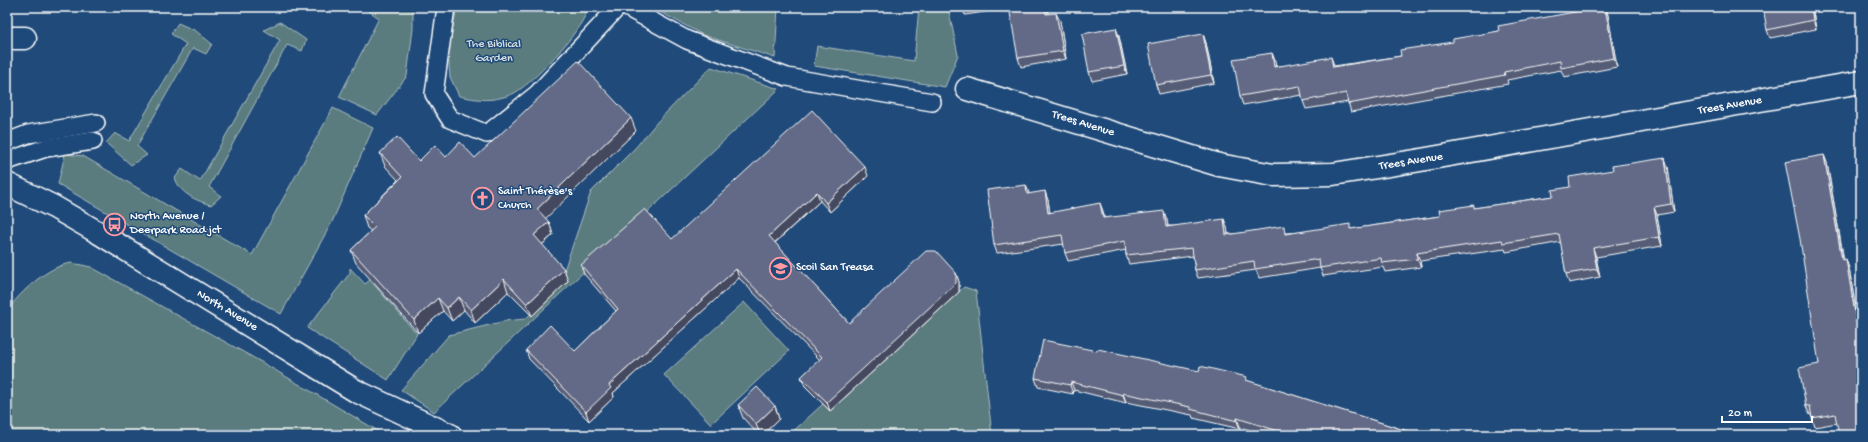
<svg xmlns="http://www.w3.org/2000/svg" width="1868" height="442" viewBox="0 0 1868 442" font-family="'Gochi Hand',sans-serif">
<style>
.green{fill:#5a7b7f;stroke:#acbdbf}
.lines{fill:none;stroke-linecap:round;stroke-linejoin:round}
.lane-casing{stroke:#fff;stroke-width:20}
.street-casing{stroke:#fff;stroke-width:25}
.lane{stroke:#1f4a7a;stroke-width:17}
.street{stroke:#1f4a7a;stroke-width:22}
.wall{fill:#545b74;stroke:#fff}
.shaded-wall{fill:#454a5e;stroke:#fff}
.building{fill:#626a87;stroke:#fff}
.labels{text-anchor:middle;dominant-baseline:central;stroke-width:3;stroke-linejoin:round;paint-order:stroke}
.park-label{font-size:12px;fill:#d6dedf;stroke:#1f4a7a}
.street-label{font-size:12px;fill:#fff;stroke:#1f4a7a}
.poi-label{font-size:12px;fill:#fff;stroke:#1f4a7a;text-anchor:start}
</style>
<rect width="100%" height="100%" fill="#1f4a7a"/>
<filter id="ink" filterUnits="userSpaceOnUse"><feTurbulence type="fractalNoise" baseFrequency=".025" numOctaves="2"/><feDisplacementMap in="SourceGraphic" scale="8" xChannelSelector="R" yChannelSelector="G"/><feConvolveMatrix kernelMatrix="1 2 1 2 8 2 1 2 1" color-interpolation-filters="sRGB"/></filter>
<g filter="url(#ink)">
<g class="green">
<path d="M363 7H413V29L407 76 377 115 339 97 379 18Z"/>
<path d="M457 7H588C586 27 529 89 510 95 490 102 479 100 459 96L450 77 448 51Z"/>
<path d="M651 7H778L775 58 703 35Z"/>
<path d="M919 7H948L958 55 945 87 814 66 817 46 914 61Z"/>
<path d="M280 22 306 40 302 51 287 45 209 187 221 196 211 205C197 201 180 194 175 178L182 169 200 181 280 40 264 30Z"/>
<path d="M178 23 196 31 212 44 206 54 193 48 137 146 147 155 131 165 106 143 115 133 129 141 186 44 171 34Z"/>
<path d="M711 67 779 89 434 412 401 390 449 335 505 321 525 319 539 307 562 276 591 192 636 147 658 121Z"/>
<path d="M333 108 373 128 332 222 281 314 58 184 65 154 83 156 252 255Z"/>
<path d="M72 263 91 267 263 363 385 435H7V311C20 292 49 265 72 263Z"/>
<path d="M350 268 365 284 370 280 417 334 388 380 307 328 350 273Z"/>
<path d="M964 287 976 291 992 435H789L823 404 830 411Z"/>
<path d="M744 302 789 351 711 424 664 375Z"/>
</g>
<g class="lines">
<defs>
<g id="lane">
<path d="M446 7 434 94 450 119 487 134 537 94 618 7"/>
<path d="M626 7 687 40 787 77 932 102"/>
<path d="M7 142 28 134 96 123"/>
<path d="M7 161 46 148 93 141"/>
</g>
<g id="street">
<path d="M7 38H25"/>
<path d="M967 89 1219 165 1273 175 1333 174 1415 161 1861 82"/>
<path d="M7 184 54 207 99 233 356 391 450 435"/>
</g>
</defs>
<use href="#lane" class="lane-casing"/>
<use href="#street" class="street-casing"/>
<use href="#lane" class="lane"/>
<use href="#street" class="street"/>
</g>
<g class="wall">
<path d="M962 7H997L998 10 965 15Z"/>
<path d="M1605 7 1608 15 1617 67 1564 77 1561 70 1507 80 1508 84 1351 112 1348 102 1306 109 1303 101 1302 95 1243 105 1240 96 1272 53 1275 61 1276 66H1334L1401 56 1499 31Z"/>
<path d="M1812 7 1816 29 1770 38 1767 30Z"/>
<path d="M1048 14 1060 21 1066 59 1021 67 1018 58Z"/>
<path d="M1203 34 1206 43 1214 83 1159 94 1156 85Z"/>
<path d="M1119 36 1127 74 1092 81 1089 72Z"/>
<path d="M636 131 545 218 549 222 553 235 542 245 564 269 568 281 532 316 508 292 475 323 464 310 452 321 443 311 418 333 356 263 351 250 371 231 367 228 363 215 398 180 385 166 380 153 419 161 446 157 475 158Z"/>
<path d="M1824 155 1827 163 1844 260 1849 268 1861 339V435L1837 423 1815 427 1811 415H1810L1806 406 1819 364Z"/>
<path d="M1668 167 1674 212 1657 215 1662 246 1596 257 1600 277 1569 283 1566 274 1561 242 1506 252 1505 249 1420 261 1421 267 1385 272 1383 267 1323 276 1320 268 1259 278 1256 270 1198 278 1195 270 1193 256 1129 264 1126 255V250L1068 261 1065 253 1064 244 997 253 994 245 1048 200 1050 213 1103 211 1104 218 1167 220 1168 226 1227 227 1228 234 1287 233 1351 229 1440 216 1475 208 1553 196 1570 187Z"/>
<path d="M868 176 830 212 820 201 775 243 849 323 956 273 959 282V292L830 411 805 386 801 377 820 360 739 278 613 393 614 397 589 421 529 359 526 350 575 351 616 311 584 274 581 265 672 239Z"/>
<path d="M1199 371 1248 381 1420 435H1267L1240 427V429L1193 418 1192 415 1126 402V403L1074 390 1073 394 1038 387 1035 378Z"/>
<path d="M738 405 775 406 779 419 762 435H759L743 418Z"/>
</g>
<g class="shaded-wall">
<path d="M1045 7H1047L1050 23 1046 14Z"/>
<path d="M1605 7 1608 15 1617 67 1614 58Z"/>
<path d="M1811 7H1812L1816 29 1813 20Z"/>
<path d="M1056 13 1060 21 1066 59 1063 51Z"/>
<path d="M1116 28 1119 36 1127 74 1124 66Z"/>
<path d="M1203 34 1206 43 1214 83 1211 75Z"/>
<path d="M1272 53 1275 61 1277 75 1274 67Z"/>
<path d="M1331 57 1334 65 1336 75 1333 67Z"/>
<path d="M631 118 636 131 542 222 537 209Z"/>
<path d="M1824 155 1827 163 1845 269 1842 260Z"/>
<path d="M1665 158 1668 167 1674 212 1671 204Z"/>
<path d="M865 167 868 176 830 212 826 203Z"/>
<path d="M1026 185 1029 193 1030 202 1027 194Z"/>
<path d="M1045 191 1048 200 1051 221 1048 213Z"/>
<path d="M817 192 820 201 772 245 769 236Z"/>
<path d="M1100 203 1103 211 1106 227 1103 218Z"/>
<path d="M1654 207 1657 215 1662 246 1659 237Z"/>
<path d="M1164 211 1167 220 1169 235 1166 227Z"/>
<path d="M1224 219 1227 227 1229 243 1226 235Z"/>
<path d="M549 222 553 235 538 248 534 235Z"/>
<path d="M1593 248 1596 257 1600 277 1597 269Z"/>
<path d="M1417 253 1420 261 1421 267 1417 259Z"/>
<path d="M1846 259 1849 268 1861 339V350Z"/>
<path d="M564 269 568 281 532 316 527 304Z"/>
<path d="M736 269 739 278 613 393 614 397 589 421 586 412 609 385Z"/>
<path d="M956 273 959 282V292L830 411 827 402Z"/>
<path d="M504 279 508 292 475 323 471 310Z"/>
<path d="M459 297 464 310 452 321 447 308Z"/>
<path d="M438 298 443 311 418 333 414 320Z"/>
<path d="M1071 382 1074 390 1073 394 1070 385Z"/>
<path d="M1123 393 1126 402V403L1123 395Z"/>
<path d="M775 406 779 419 762 435H760L756 424Z"/>
<path d="M1237 418 1240 427V429L1237 421Z"/>
</g>
<g class="building">
<path d="M1009 7H1045L1046 14 1056 13 1063 51 1018 58Z"/>
<path d="M1602 7H1605L1614 58 1561 68 1560 61 1504 72 1505 75 1348 104 1346 93 1303 101 1300 86 1240 96 1233 59 1272 53 1274 67 1331 57 1333 67 1401 56 1400 50 1453 42V39L1499 31 1498 26Z"/>
<path d="M1763 7H1811L1813 20 1767 30Z"/>
<path d="M1116 28 1124 66 1089 72 1082 34Z"/>
<path d="M1203 34 1211 75 1156 85 1148 44Z"/>
<path d="M578 61 631 118 537 209 549 222 534 235 564 269 527 304 504 279 471 310 459 297 447 308 438 298 414 320 351 250 375 227 363 215 402 177 380 153 397 137 419 161 435 145 446 157 460 142 475 158Z"/>
<path d="M812 110 865 167 826 203 817 192 769 236 849 323 926 251H936L956 273V283L827 402 801 377 822 357 736 269 609 385 611 388 586 412 526 350 550 325 575 351 618 309 581 265 645 209 672 239Z"/>
<path d="M1824 155 1842 260 1846 259 1861 350V435H1839L1835 414 1812 418 1810 406H1806L1799 368 1819 364 1800 239 1785 162Z"/>
<path d="M1665 158 1671 204 1654 207 1659 237 1593 248 1597 269 1566 274 1559 234 1503 243 1502 240 1417 253V259L1382 263 1381 258 1320 268 1319 259 1255 269 1254 261 1195 270 1192 248 1126 255 1125 241 1065 253 1062 235 994 245 987 190 1026 185 1027 194 1045 191 1048 213 1100 203 1103 218 1164 211 1166 227 1224 219 1226 235 1284 226 1285 234 1350 224V229L1440 216 1439 210 1474 205V208L1553 196 1552 190 1570 187 1569 177 1613 170 1612 166Z"/>
<path d="M1043 340 1097 351 1098 349 1199 371 1200 366 1247 377 1246 380 1420 435H1291L1237 418V421L1190 409V407L1123 393V395L1071 382 1070 385 1035 378Z"/>
<path d="M757 387 775 406 756 424 738 405Z"/>
</g>
</g>
<defs>
<symbol id="church-ring" viewBox="-11 -11 22 22"><circle r="9.5" fill="#1f4a7a" stroke="#ff9aa2" stroke-width="1.5"/><path d="M-1.2-6h2.4v3.5h3.3v2.4h-3.3V6h-2.4V-.1h-3.3v-2.4h3.3Z" fill="#ff9aa2"/></symbol>
<symbol id="bus-ring" viewBox="-11 -11 22 22"><circle r="9.5" fill="#1f4a7a" stroke="#ff9aa2" stroke-width="1.5"/><path d="M-5-6H5V4H4V6H2V4H-2V6H-4V4H-5ZM-3.5-4V0h7V-4ZM-3.5 1.2v1.5H-2V1.2ZM2 1.2v1.5H3.5V1.2Z" fill="#ff9aa2"/></symbol>
<symbol id="school-ring" viewBox="-11 -11 22 22"><circle r="9.5" fill="#1f4a7a" stroke="#ff9aa2" stroke-width="1.5"/><path d="M0-5L7-2L0 1L-7-2ZM-4 1L0 2.5L4 1V4Q0 6-4 4Z" fill="#ff9aa2"/></symbol>
</defs>
<g fill-rule="evenodd">
<use href="#church-ring" x="470" y="186" width="25" height="25"/>
<use href="#bus-ring" x="102" y="212" width="25" height="25"/>
<use href="#school-ring" x="768" y="256" width="25" height="25"/>
</g>
<g class="labels">
<g class="park-label">
<text x="494" y="45">The Biblical<tspan x="494" dy="14">Garden</tspan></text>
</g>
<g class="street-label">
<text transform="translate(1730 106) rotate(-10)">Trees Avenue</text>
<text transform="translate(1083 124) rotate(17)">Trees Avenue</text>
<text transform="translate(1411 162) rotate(-9)">Trees Avenue</text>
<text transform="translate(227 311) rotate(31)">North Avenue</text>
</g>
<g class="poi-label">
<text x="498" y="192">Saint Thérèse's<tspan x="498" dy="14">Church</tspan></text>
<text x="130" y="217">North Avenue /<tspan x="130" dy="14">Deerpark Road jct</tspan></text>
<text x="796" y="268">Scoil San Treasa</text>
</g>
</g>
<rect width="1868" height="442" fill="none" stroke="#1f4a7a" stroke-width="24"/>
<rect x="12" y="12" width="1844" height="418" fill="none" stroke="#fff" stroke-width="1.5" filter="url(#ink)"/>
<path d="M1722 416v6h90v-6" fill="none" stroke="#ffffff" stroke-width="2"/>
<text x="1728" y="416" font-size="12" fill="#ffffff" stroke="#1f4a7a" stroke-width="3" paint-order="stroke">20 m</text>
</svg>
